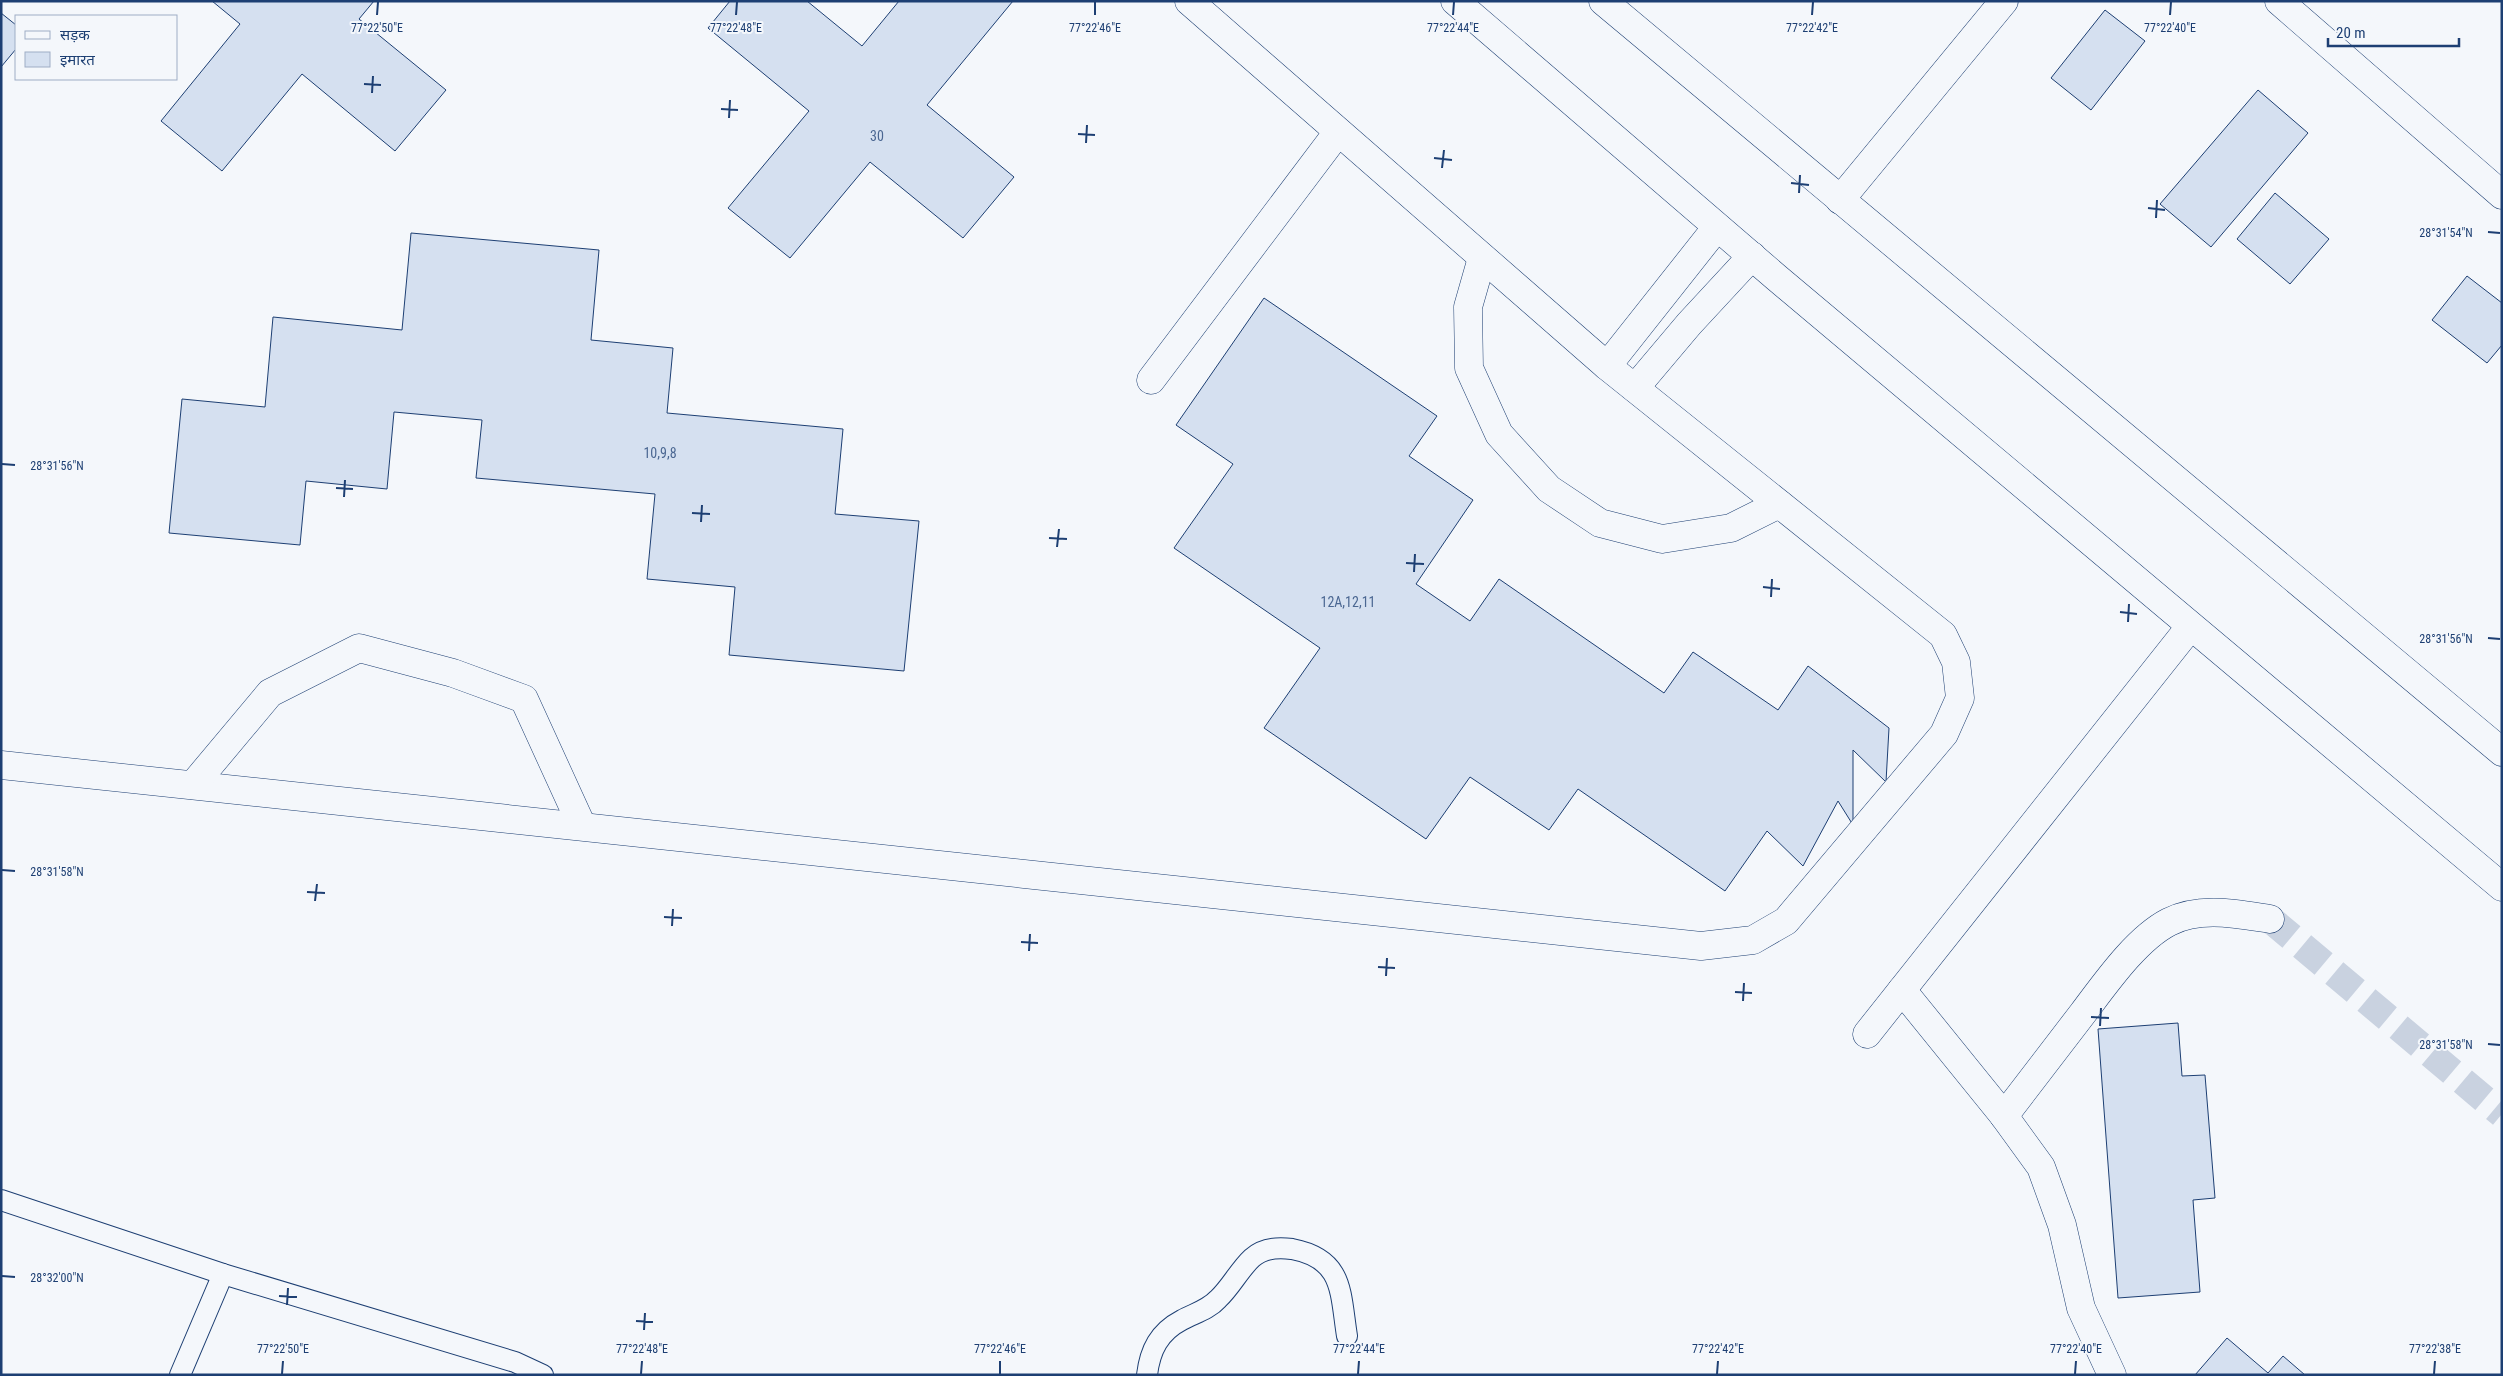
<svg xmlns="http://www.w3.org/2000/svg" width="2503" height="1376" viewBox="0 0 2503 1376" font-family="'Roboto Condensed','Noto Sans Devanagari',sans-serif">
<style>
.building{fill:#d5e0f0;stroke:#1d3f73}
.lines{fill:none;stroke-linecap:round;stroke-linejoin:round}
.street-tunnel{stroke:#c9d2e0;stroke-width:28;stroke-dasharray:28 14;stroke-linecap:butt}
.lane-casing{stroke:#1d3f73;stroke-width:22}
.street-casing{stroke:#1d3f73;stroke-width:29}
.secondary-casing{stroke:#1d3f73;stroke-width:29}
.lane{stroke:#f4f7fb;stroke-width:20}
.street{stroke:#f4f7fb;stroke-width:28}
.secondary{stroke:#f4f7fb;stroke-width:28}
.ticks{fill:none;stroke:#1d3f73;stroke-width:2}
.labels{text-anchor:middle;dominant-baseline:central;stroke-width:4;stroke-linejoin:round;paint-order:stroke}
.number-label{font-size:14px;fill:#4b6792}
.ticks-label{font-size:12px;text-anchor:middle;fill:#1d3f73;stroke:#f4f7fb;stroke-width:4;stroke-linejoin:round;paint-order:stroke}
</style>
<rect width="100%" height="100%" fill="#f4f7fb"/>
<g class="building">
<path d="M212 1H374L359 19 446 90 395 151 302 74 222 171 161 121 240 24Z"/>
<path d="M730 1H807L862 46 899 1H1013L927 105 1014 177 963 238 870 162 790 258 728 208 809 111 708 28Z"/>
<path d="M2105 10 2145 41 2091 110 2051 78Z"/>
<path d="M1 13 16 25V49L1 67Z"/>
<path d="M2258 90 2308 133 2211 247 2160 204Z"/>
<path d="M2275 193 2329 239 2290 284 2237 239Z"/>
<path d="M411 233 599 250 591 340 673 348 667 413 843 429 835 514 919 521 904 671 729 655 735 587 647 579 655 494 476 478 482 420 394 412 387 489 306 481 300 545 169 533 182 399 265 407 273 317 402 330Z"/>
<path d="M2467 276 2502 303V345L2487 363 2432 320Z"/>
<path d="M1264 298 1437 416 1409 456 1473 500 1416 584 1470 621 1499 579 1664 693 1693 652 1778 710 1808 666 1889 728 1886 782 1853 750V825L1838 801 1803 866 1767 831 1725 891 1578 789 1549 830 1470 777 1426 839 1264 728 1320 648 1174 548 1233 464 1176 425Z"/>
<path d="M2178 1023 2182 1076 2205 1075 2215 1198 2193 1200 2200 1292 2118 1298 2098 1029Z"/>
<path d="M2227 1338 2268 1373 2283 1356 2305 1375H2195Z"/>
</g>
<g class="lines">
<path class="street-tunnel" d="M2270 919 2502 1114"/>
<defs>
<g id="lane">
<path d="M1 1200 223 1274 515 1362 543 1375"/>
<path d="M180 1375 223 1274"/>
<path d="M1147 1375C1150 1350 1159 1332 1182 1320 1195 1313 1208 1310 1218 1299 1231 1287 1239 1270 1252 1258 1263 1248 1278 1247 1292 1249 1344 1259 1340 1292 1347 1336"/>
</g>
<g id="street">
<path d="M2279 1 2502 195"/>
<path d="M1840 200 2004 1"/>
<path d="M1482 258 1468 307 1469 368 1499 434 1549 489 1600 523 1662 539 1731 528 1779 504"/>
<path d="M1607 366 1717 227"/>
<path d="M1151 380 1338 132"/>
<path d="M1635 388 1689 324 1752 256"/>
<path d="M1 765 1701 946 1753 940 1786 921 1944 734 1960 698 1956 662 1943 635 1607 366 1189 1"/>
<path d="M193 785 270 693 359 648 453 673 524 699 582 826"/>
<path d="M1902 990 2004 1116 2041 1167 2062 1225 2081 1308 2112 1375"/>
<path d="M1867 1034 2190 627"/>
<path d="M2004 1116C2030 1082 2057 1047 2083 1013 2105 984 2136 939 2169 922 2200 906 2237 914 2270 919"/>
</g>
<g id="secondary">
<path d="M1455 1 1777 278 2502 887"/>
<path d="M1603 1 2502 752"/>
</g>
</defs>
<use href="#lane" class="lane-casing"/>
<use href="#street" class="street-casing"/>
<use href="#secondary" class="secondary-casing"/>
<use href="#lane" class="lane"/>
<use href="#street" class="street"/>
<use href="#secondary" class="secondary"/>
</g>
<path class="ticks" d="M377 15 378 2M736 15 737 2M1095 15V2M1453 15 1454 2M1812 15 1813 2M2170 15 2171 2M364 84 381 85M372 93 373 76M721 109 738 110M729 118 730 100M1078 134 1095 135M1086 143 1087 125M1434 158 1452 160M1442 168 1444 150M1791 183 1809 185M1799 193 1800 175M2148 208 2165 210M2156 218 2157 200M2488 232 2500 233M2 464 15 465M336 488 353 489M344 497 345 480M692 513 710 514M701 522 702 505M1049 538 1067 539M1057 547 1059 529M1406 563 1424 564M1414 572 1415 554M1763 587 1780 589M1771 597 1772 579M2120 612 2137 614M2128 622 2129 604M2488 638 2500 639M2 870 15 871M307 892 325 893M315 901 317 884M664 917 682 918M672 926 673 909M1021 942 1038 943M1029 951 1030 934M1378 967 1395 968M1386 976 1387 958M1735 992 1752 993M1743 1001 1744 983M2091 1017 2109 1018M2100 1026 2101 1008M2488 1044 2500 1045M2 1276 15 1277M279 1296 297 1297M287 1305 288 1288M636 1321 653 1322M644 1330 645 1313M282 1374 283 1361M641 1374 642 1361M1000 1374V1361M1358 1374 1359 1361M1717 1374 1718 1361M2075 1374 2076 1361M2434 1374 2435 1361"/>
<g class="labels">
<g class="number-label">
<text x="877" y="136">30</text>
<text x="660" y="453">10,9,8</text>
<text x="1348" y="602">12A,12,11</text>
</g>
</g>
<g class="ticks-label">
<text x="377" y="32">77°22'50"E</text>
<text x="736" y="32">77°22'48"E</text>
<text x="1095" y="32">77°22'46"E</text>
<text x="1453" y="32">77°22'44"E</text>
<text x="1812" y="32">77°22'42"E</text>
<text x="2170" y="32">77°22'40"E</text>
<text x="2446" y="237">28°31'54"N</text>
<text x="57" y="470">28°31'56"N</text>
<text x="2446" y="643">28°31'56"N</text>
<text x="57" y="876">28°31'58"N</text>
<text x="2446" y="1049">28°31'58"N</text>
<text x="57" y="1282">28°32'00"N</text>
<text x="283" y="1353">77°22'50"E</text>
<text x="642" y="1353">77°22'48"E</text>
<text x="1000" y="1353">77°22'46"E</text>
<text x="1359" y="1353">77°22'44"E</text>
<text x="1718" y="1353">77°22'42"E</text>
<text x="2076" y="1353">77°22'40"E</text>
<text x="2435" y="1353">77°22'38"E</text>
</g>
<rect width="2503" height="1376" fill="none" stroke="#1d3f73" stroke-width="5"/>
<rect x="15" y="15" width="162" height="65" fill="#f4f7fb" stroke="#9eadc5"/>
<rect x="25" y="31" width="25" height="8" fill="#f4f7fb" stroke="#9eadc5"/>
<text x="60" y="40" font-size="15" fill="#1d3f73">सड़क</text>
<rect x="25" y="52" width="25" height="15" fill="#d5e0f0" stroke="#9eadc5"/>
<text x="60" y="65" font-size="15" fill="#1d3f73">इमारत</text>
<path d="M2328 38v8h131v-8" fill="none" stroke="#1d3f73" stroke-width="2.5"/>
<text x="2336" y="38" font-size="15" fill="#1d3f73" stroke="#f4f7fb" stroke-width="4" paint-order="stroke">20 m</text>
</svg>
